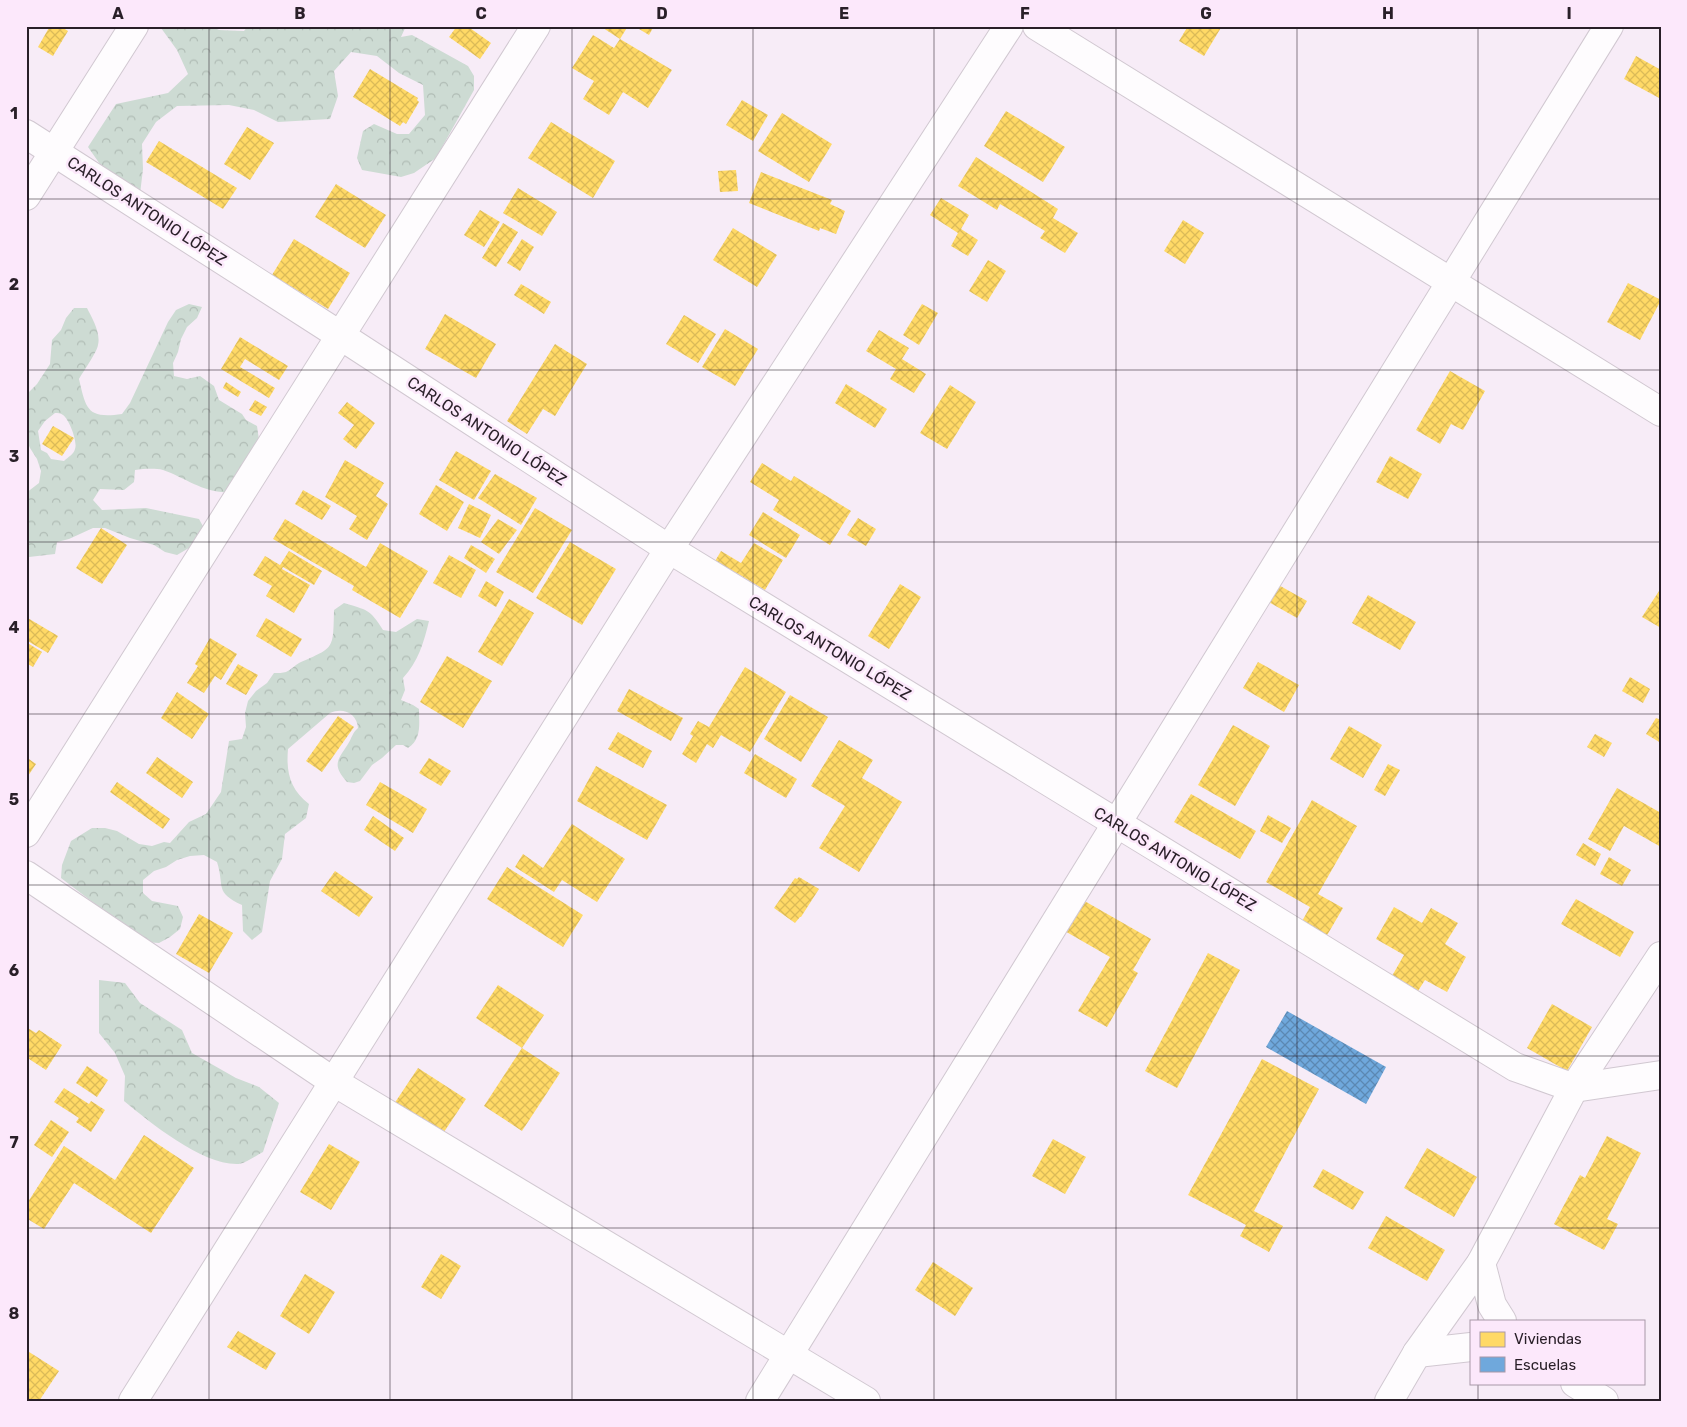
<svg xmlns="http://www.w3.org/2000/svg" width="1687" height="1427" viewBox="0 0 1687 1427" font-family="Rubik,sans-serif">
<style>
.forest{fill:url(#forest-crowns);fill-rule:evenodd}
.homes{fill:url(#homes-cross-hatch)}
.schools{fill:url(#schools-cross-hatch)}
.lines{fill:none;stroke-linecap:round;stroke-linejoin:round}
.minor-casing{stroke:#d1c8d1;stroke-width:30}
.minor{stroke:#fefcfe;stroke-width:28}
.grid{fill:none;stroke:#291f28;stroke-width:1;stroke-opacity:0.55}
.labels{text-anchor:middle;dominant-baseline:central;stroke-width:5;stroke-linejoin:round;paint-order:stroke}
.street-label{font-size:16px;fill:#291f28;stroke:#fce8fb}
.neatline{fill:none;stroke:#291f28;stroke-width:2}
.grid-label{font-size:16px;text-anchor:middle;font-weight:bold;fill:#291f28}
</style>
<defs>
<pattern id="forest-crowns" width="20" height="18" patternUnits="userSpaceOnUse" patternTransform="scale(1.25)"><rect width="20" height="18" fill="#cddbd3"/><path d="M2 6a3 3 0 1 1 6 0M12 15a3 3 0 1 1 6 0" fill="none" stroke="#b0bcb5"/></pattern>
<pattern id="homes-cross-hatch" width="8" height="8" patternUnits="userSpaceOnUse" patternTransform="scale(1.25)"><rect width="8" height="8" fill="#ffd966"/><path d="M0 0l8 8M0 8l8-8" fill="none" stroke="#dbba58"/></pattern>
<pattern id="schools-cross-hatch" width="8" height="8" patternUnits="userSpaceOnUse" patternTransform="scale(1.25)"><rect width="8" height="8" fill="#6fa8dc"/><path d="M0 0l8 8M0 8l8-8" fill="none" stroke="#5b88b2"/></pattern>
</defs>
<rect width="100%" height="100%" fill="#f7ecf7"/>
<g class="forest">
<path d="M162 26H211L219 30 244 31 248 26H406L401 37 412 35 468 66 474 76V90L436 158 414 173 401 177 362 170 357 158 363 131 374 124 397 134H409L425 115 423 85 399 73 377 56 351 52 334 71 338 96 330 119 278 122 254 110 229 105 177 106 156 122 142 144 143 169 140 194 104 170 88 147 116 104 168 93 188 74 177 50 161 28Z"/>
<path d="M189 304 202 307 197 318 187 327 181 339 178 352 173 363 174 376 187 379 200 376 214 386 219 400 242 414 246 420 257 426 259 440 230 492C205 494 186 478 163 470 154 468 144 469 135 470L134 482 124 490 100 489 93 500 102 510 146 508 199 519 205 530 199 542 177 555 165 552 154 545 130 538 105 528H93L69 539 57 542 55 554 29 557 26 559V493L39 483 41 471 37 459 30 448 26 439V395L37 384 50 364 52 340 61 330 66 318 74 308H87C92 318 101 333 98 345 97 352 83 372 79 379 86 409 87 419 122 414L130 403 168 322 176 310ZM55 413C58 413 60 413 63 415 69 419 78 442 75 449 74 454 68 457 64 461L51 459 47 453 41 450 38 431 45 421Z"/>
<path d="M344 603C367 610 370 609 383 630L396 632 417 619 429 621C424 642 418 662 403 678L405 690 401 700 413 705 419 709C419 724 422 739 408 748L403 745H396L382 758 372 765 360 781 354 783 347 782C332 765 337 761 348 744 352 738 352 733 358 728 357 713 343 707 330 713L288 749C286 773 290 789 309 804L306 818 285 834 282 859 270 881 262 932 252 940 243 931 242 905C214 892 225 887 217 862L204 855 190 856 177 860 166 867 154 871 143 880V893L152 901 178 906 183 917 180 929 170 937 159 943 145 942 125 924 103 910 61 878 62 865 71 841 92 828H105L117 831 139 844 152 846 164 842 170 843 189 822 206 814 221 792 229 741 242 739 246 727 245 713 248 701 256 691 267 683 274 673C278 673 283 673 286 672 291 670 295 665 299 663 335 647 333 650 334 610Z"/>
<path d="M99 980 125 983 140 1003 182 1030 192 1053 236 1078 259 1087 279 1103 263 1152C257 1155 246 1163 239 1164 203 1166 151 1123 124 1101L125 1076 115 1053 99 1033Z"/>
</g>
<g class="homes">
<path d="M50 26H60L68 31 53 56 38 47Z"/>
<path d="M457 26H467L491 43 480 59 449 37Z"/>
<path d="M600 26H628L620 39Z"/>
<path d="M634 26H654L649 35Z"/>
<path d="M1188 26H1222L1204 56 1179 41Z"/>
<path d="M593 35 614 48 620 39 672 70 648 108 623 92 609 115 583 99 594 81 572 68Z"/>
<path d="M1636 56 1661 70V99L1624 79Z"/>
<path d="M370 69 418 98 417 100 419 102 406 124 403 122 400 126 353 97Z"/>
<path d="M742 100 768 115 753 141 726 125Z"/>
<path d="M1006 111 1065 147 1043 182 984 146Z"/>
<path d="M782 113 832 144 809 182 758 151Z"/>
<path d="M551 122 615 161 593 198 528 158Z"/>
<path d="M247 127 274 143 250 180 224 164Z"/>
<path d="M159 141 237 188 223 209 146 162Z"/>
<path d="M976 157 1058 209 1053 218 1078 233 1065 253 1040 238 1045 231 1000 204 997 210 958 186Z"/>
<path d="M736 170 738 191 720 192 718 171Z"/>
<path d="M761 172 832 200 830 204 845 211 836 234 820 228 819 231 749 203Z"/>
<path d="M336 184 386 215 365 248 315 217Z"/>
<path d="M518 188 557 212 542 236 503 213Z"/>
<path d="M941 198 969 215 961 229 978 240 968 256 951 246 958 233 930 215Z"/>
<path d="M480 210 500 222 484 247 464 235Z"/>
<path d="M1183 220 1204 233 1185 264 1164 251Z"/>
<path d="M503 223 518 232 496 267 482 258Z"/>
<path d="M733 228 777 255 757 287 713 260Z"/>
<path d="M294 239 350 273 328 309 272 275Z"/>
<path d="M522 239 534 247 520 271 507 263Z"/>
<path d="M988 260 1006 271 987 302 969 291Z"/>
<path d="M1628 283 1661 300 1640 340 1607 322Z"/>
<path d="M521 284 551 302 544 314 514 295Z"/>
<path d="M922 304 938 313 919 345 903 335Z"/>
<path d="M445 314 496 344 476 378 425 349Z"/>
<path d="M684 315 716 334 698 363 666 344Z"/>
<path d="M725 329 758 349 735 386 702 367Z"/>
<path d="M879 330 909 348 902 359 926 374 914 393 890 379 896 369 866 351Z"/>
<path d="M240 337 288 366 279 380 245 359 240 367 275 388 269 398 221 369Z"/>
<path d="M555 344 587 364 555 416 543 409 527 434 507 421Z"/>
<path d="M1450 371 1485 391 1463 430 1451 424 1440 444 1416 430Z"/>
<path d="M226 382 241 392 238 397 223 388Z"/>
<path d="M846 384 887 409 875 428 835 403Z"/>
<path d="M950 385 976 402 947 449 920 433Z"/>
<path d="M255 400 267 407 261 416 249 410Z"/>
<path d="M347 402 375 423 356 449 343 439 354 425 338 413Z"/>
<path d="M53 426 74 438 62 456 42 444Z"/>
<path d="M456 451 491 471 474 500 439 480Z"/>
<path d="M1390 456 1422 474 1408 499 1376 482Z"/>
<path d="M345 460 384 483 376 496 388 504 367 540 349 529 357 516 325 497Z"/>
<path d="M762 463 791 481 794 476 851 511 830 545 773 510 779 500 750 482Z"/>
<path d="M495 474 537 498 521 525 478 498Z"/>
<path d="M436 485 464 502 447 531 419 514Z"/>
<path d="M303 490 331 506 322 520 295 504Z"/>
<path d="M469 504 491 515 480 538 458 528Z"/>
<path d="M535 508 572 530 533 593 496 572Z"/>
<path d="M763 512 800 535 786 558 749 535Z"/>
<path d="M858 518 876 529 866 546 847 535Z"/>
<path d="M285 519 366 567 380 543 428 571 400 618 352 590 354 586 273 539Z"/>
<path d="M498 519 517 530 499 554 481 542Z"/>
<path d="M101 528 127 545 102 584 76 568Z"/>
<path d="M570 542 616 569 582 625 536 598Z"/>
<path d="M754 543 783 560 765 590 735 572 731 580 711 568 721 551 741 563Z"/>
<path d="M471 545 495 559 486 573 464 558Z"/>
<path d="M289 551 322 571 314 585 283 567 282 569 310 585 294 613 266 596 272 586 253 575 265 556 280 565Z"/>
<path d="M449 555 476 570 461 598 433 583Z"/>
<path d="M486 581 504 592 496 607 478 596Z"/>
<path d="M1275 583 1307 601 1297 618 1265 600Z"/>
<path d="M900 584 921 597 889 649 868 636Z"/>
<path d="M1661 588V628L1642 617Z"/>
<path d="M1368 595 1416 622 1400 650 1352 623Z"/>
<path d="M509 599 534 613 502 666 478 652Z"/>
<path d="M26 617 58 636 48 653 26 640Z"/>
<path d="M266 618 302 639 291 657 256 636Z"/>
<path d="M210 638 237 654 221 680 215 676 204 693 187 683 198 666 195 664Z"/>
<path d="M26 642 42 652 33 667 26 663Z"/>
<path d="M447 656 492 681 463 728 420 702Z"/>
<path d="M1258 662 1299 685 1284 712 1243 688Z"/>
<path d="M238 664 258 675 246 695 226 684Z"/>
<path d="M745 667 786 692 750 752 721 735 713 748 707 744 696 763 682 754 693 736 690 734 698 721 709 727Z"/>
<path d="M1630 677 1650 689 1643 703 1622 691Z"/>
<path d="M629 689 683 718 671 741 617 711Z"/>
<path d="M177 692 209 714 192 739 161 718Z"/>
<path d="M790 695 828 717 801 762 764 739Z"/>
<path d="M338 716 354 727 322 772 306 761Z"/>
<path d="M1656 718 1661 720V743L1646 734Z"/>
<path d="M1233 725 1270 746 1235 806 1198 785Z"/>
<path d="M1349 726 1382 745 1363 778 1330 759Z"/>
<path d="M618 732 652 751 643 768 608 749Z"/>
<path d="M1595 734 1612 743 1604 757 1587 747Z"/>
<path d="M839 740 873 760 862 778 902 802 859 872 819 848 845 806 811 786Z"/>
<path d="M755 754 797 779 786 798 744 773Z"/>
<path d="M26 757 36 764 26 779Z"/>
<path d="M157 757 193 782 182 798 146 773Z"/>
<path d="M429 758 451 771 441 786 419 773Z"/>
<path d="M1388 764 1400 770 1385 796 1374 790Z"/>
<path d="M596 766 667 805 647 840 577 801Z"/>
<path d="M117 782 170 819 163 829 110 792Z"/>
<path d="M380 782 427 809 413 833 366 805Z"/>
<path d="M1617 788 1661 813V847L1624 826 1610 851 1588 839Z"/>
<path d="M1191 794 1256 831 1240 859 1174 822Z"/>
<path d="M1312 800 1357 826 1318 894 1343 908 1326 937 1301 923 1310 907 1266 882Z"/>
<path d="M1268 815 1291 828 1282 843 1260 831Z"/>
<path d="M373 816 404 838 395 851 364 830Z"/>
<path d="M572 824 625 859 597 902 562 880 554 892 515 867 523 854 543 868Z"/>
<path d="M1583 843 1601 854 1595 866 1576 855Z"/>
<path d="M1609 857 1631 870 1622 886 1600 874Z"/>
<path d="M507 867 583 915 563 947 487 899Z"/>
<path d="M335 871 373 897 359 917 321 891Z"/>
<path d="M799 877 819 889 801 917H800L795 923 774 908 795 878 797 879Z"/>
<path d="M1081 899 1151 939 1133 970 1138 973 1107 1027 1078 1011 1110 957 1063 930Z"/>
<path d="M1576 899 1634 932 1620 957 1561 924Z"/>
<path d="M1394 907 1422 923 1431 908 1458 923 1445 944 1466 957 1447 992 1425 980 1418 991 1392 976 1404 955 1376 939Z"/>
<path d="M199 914 233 933 209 973 176 954Z"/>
<path d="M1208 953 1240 970 1177 1088 1145 1071Z"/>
<path d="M498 985 544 1015 522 1048 476 1018Z"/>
<path d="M1552 1004 1592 1027 1567 1071 1527 1048Z"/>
<path d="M26 1027 36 1033 39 1030 62 1045 46 1070 26 1057Z"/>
<path d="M522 1048 560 1073 522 1131 484 1106Z"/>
<path d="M1262 1059 1319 1089 1254 1211 1283 1226 1269 1252 1240 1236 1246 1225 1188 1195Z"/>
<path d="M87 1066 108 1080 97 1097 76 1083Z"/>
<path d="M418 1068 466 1099 442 1135 394 1104Z"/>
<path d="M64 1088 89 1104 91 1101 105 1110 91 1132 76 1122 79 1118 54 1102Z"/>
<path d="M51 1120 69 1132 52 1157 34 1145Z"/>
<path d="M144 1135 194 1168 151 1233 74 1183 44 1229 26 1218V1205L64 1146 115 1180Z"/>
<path d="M1607 1136 1641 1153 1607 1219 1618 1224 1604 1250 1554 1224 1580 1175 1585 1178Z"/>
<path d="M1053 1139 1086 1157 1065 1194 1032 1176Z"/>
<path d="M329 1144 360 1162 331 1210 300 1192Z"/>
<path d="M1427 1148 1477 1177 1454 1217 1404 1188Z"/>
<path d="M1323 1169 1364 1192 1353 1210 1313 1187Z"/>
<path d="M1386 1216 1445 1250 1427 1281 1368 1248Z"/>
<path d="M441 1254 461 1266 441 1299 421 1287Z"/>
<path d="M933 1262 973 1288 955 1316 915 1290Z"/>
<path d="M305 1274 335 1292 309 1334 280 1316Z"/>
<path d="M238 1331 276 1353 266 1370 227 1347Z"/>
<path d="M26 1350 59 1371 39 1401H31L26 1398Z"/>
</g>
<path class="schools" d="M1287 1011 1386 1067 1366 1104 1266 1047Z"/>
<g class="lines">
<defs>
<g id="minor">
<path d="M1037 26 1661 412"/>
<path d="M26 134 341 336 669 549 1515 1067 1574 1088 1661 1075"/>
<path d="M26 196 134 26"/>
<path d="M26 833 536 26"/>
<path d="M26 875 334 1082 866 1401"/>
<path d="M1481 1263 1492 1305 1502 1321"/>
<path d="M1417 1353 1471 1347"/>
<path d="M1575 1383 1604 1401"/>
<path d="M133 1401 669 549 1009 26"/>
<path d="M760 1401 1609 26"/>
<path d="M1389 1401 1417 1353 1481 1263 1574 1088 1661 956"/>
</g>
</defs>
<use href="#minor" class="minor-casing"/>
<use href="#minor" class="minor"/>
</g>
<path class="grid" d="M209 26V1401M390 26V1401M572 26V1401M753 26V1401M934 26V1401M1116 26V1401M1297 26V1401M1478 26V1321M26 199H1661M26 370H1661M26 542H1661M26 714H1661M26 885H1661M26 1056H1661M26 1228H1661M1478 1383V1401"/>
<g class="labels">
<g class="street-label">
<text transform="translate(147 211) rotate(33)">CARLOS ANTONIO LÓPEZ</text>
<text transform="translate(487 431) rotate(33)">CARLOS ANTONIO LÓPEZ</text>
<text transform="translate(830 648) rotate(31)">CARLOS ANTONIO LÓPEZ</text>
<text transform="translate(1175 859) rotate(31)">CARLOS ANTONIO LÓPEZ</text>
</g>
</g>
<rect width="1687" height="1427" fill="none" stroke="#fce8fb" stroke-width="55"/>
<rect x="1470" y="1320" width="175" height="65" fill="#fce8fb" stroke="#a898a7"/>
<rect x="1480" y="1332" width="25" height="15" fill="#ffd966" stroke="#a898a7"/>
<text x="1514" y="1344" font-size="15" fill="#291f28">Viviendas</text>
<rect x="1480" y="1357" width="25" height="15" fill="#6fa8dc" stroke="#a898a7"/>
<text x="1514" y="1370" font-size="15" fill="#291f28">Escuelas</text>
<rect x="28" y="28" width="1632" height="1372" class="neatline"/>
<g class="grid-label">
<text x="118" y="19">A</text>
<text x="300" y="19">B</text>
<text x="481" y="19">C</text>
<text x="662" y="19">D</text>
<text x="844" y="19">E</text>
<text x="1025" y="19">F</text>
<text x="1206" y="19">G</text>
<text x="1388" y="19">H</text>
<text x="1569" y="19">I</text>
<text x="14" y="119">1</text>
<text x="14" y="290">2</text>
<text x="14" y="462">3</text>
<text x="14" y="633">4</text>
<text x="14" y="805">5</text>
<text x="14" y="976">6</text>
<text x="14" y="1148">7</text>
<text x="14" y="1319">8</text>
</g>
</svg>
